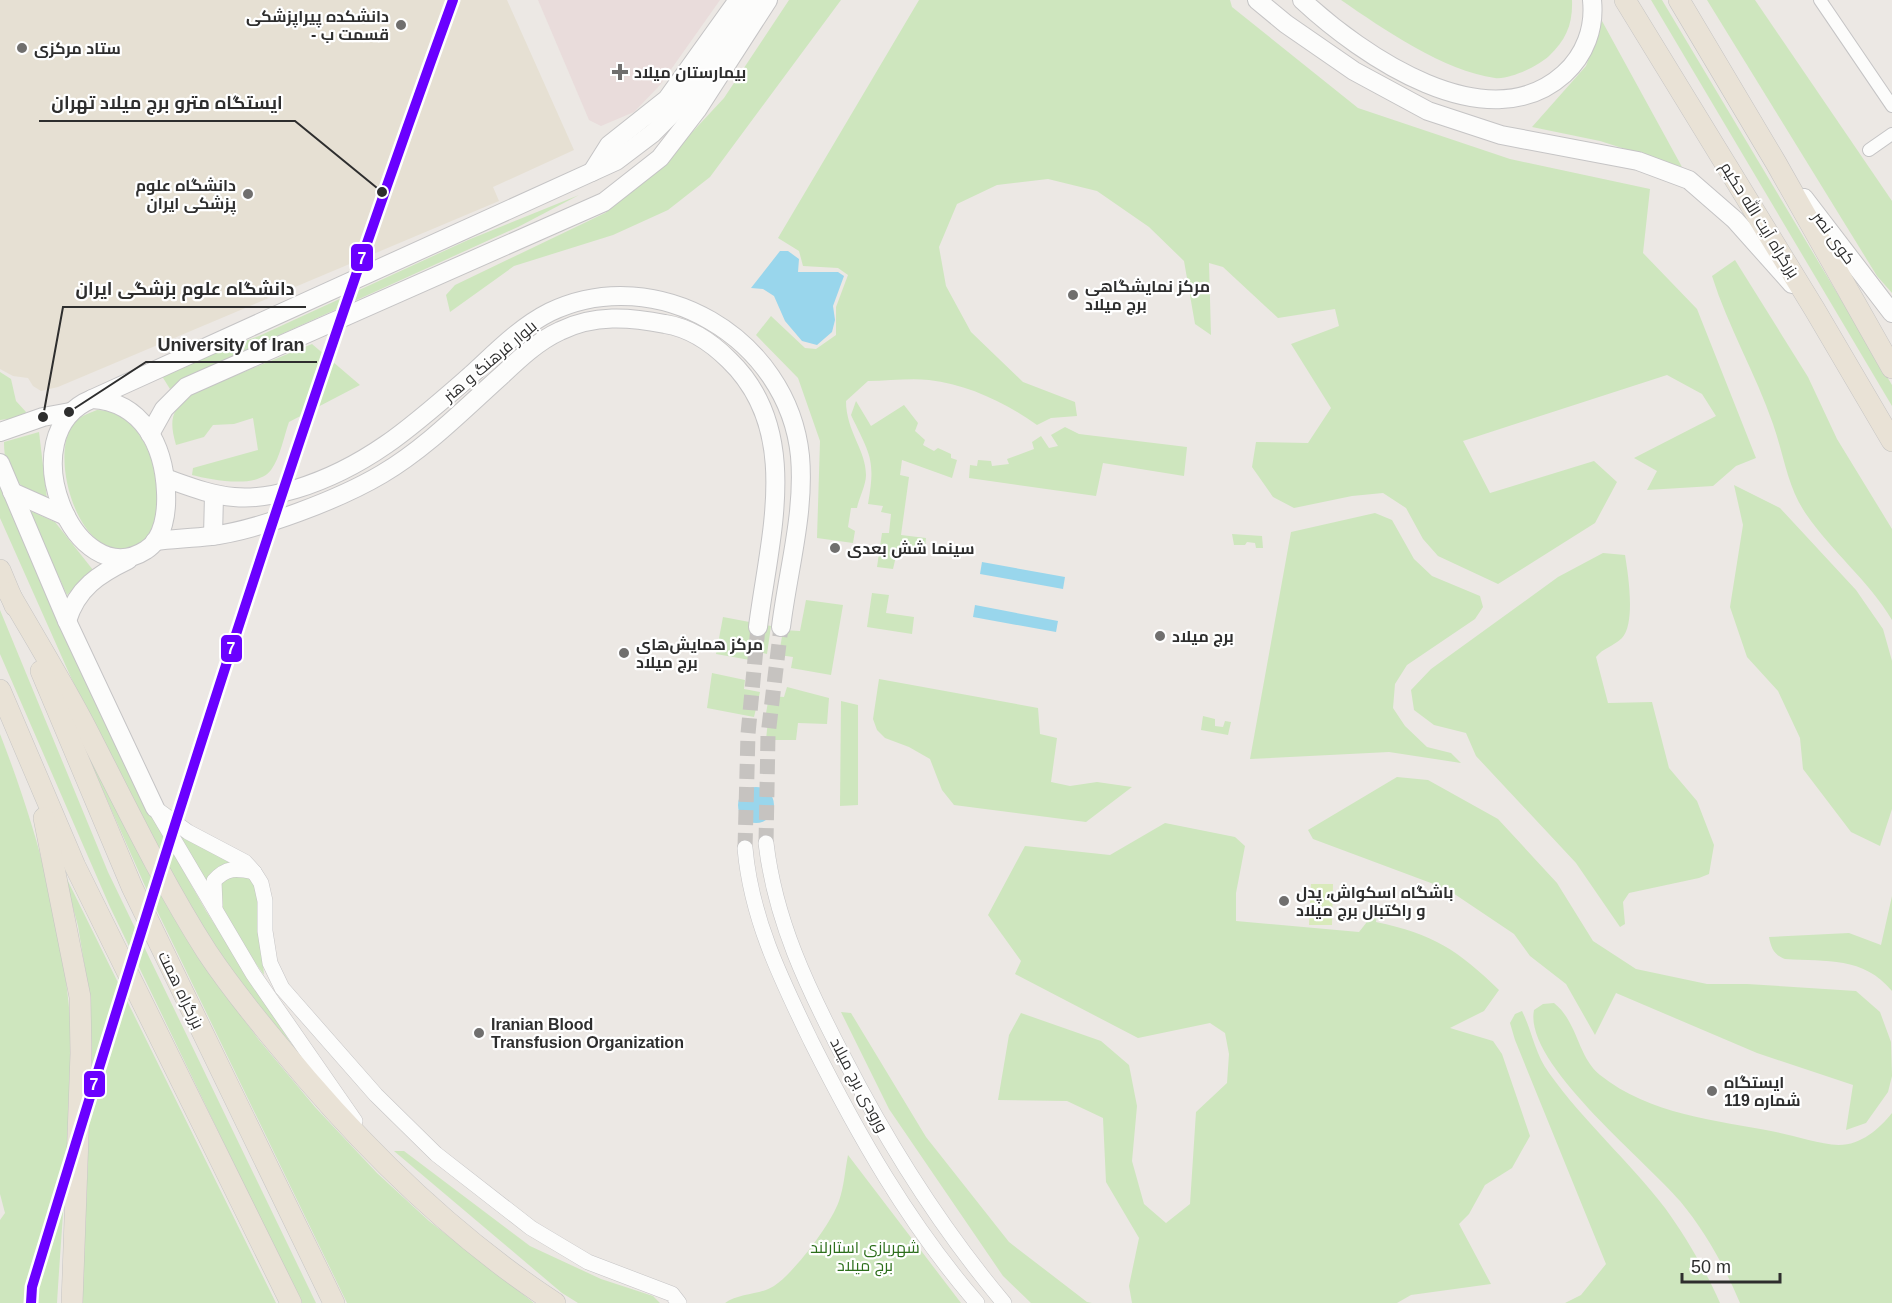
<svg xmlns="http://www.w3.org/2000/svg" width="1892" height="1303" viewBox="0 0 1892 1303" font-family="Arial,Cairo,sans-serif">
<style>
.education{fill:#e6e0d3}
.medical{fill:#e9dcdb}
.green{fill:#cee6be}
.pitch{fill:#d9eabb}
.water{fill:#99d6ec}
.lines{fill:none;stroke-linecap:round;stroke-linejoin:round}
.tertiary-tunnel{stroke:#c6c3c0;stroke-width:15;stroke-dasharray:15 8;stroke-linecap:butt}
.minor-casing{stroke:#c5c4c5;stroke-width:14}
.tertiary-casing{stroke:#c5c4c5;stroke-width:16}
.secondary-casing{stroke:#c5c4c5;stroke-width:20}
.trunk-casing{stroke:#c6c5c4;stroke-width:22}
.minor{stroke:#fcfcfb;stroke-width:12}
.tertiary{stroke:#fcfcfb;stroke-width:15}
.secondary{stroke:#fcfcfb;stroke-width:18}
.trunk{stroke:#e9e2d6;stroke-width:21}
.metro-1-casing{stroke:#fff;stroke-width:15}
.metro-1{stroke:#6a00ff;stroke-width:10}
.poi-dot{fill:#706f6e;stroke:#fff;stroke-width:2}
.labels{text-anchor:middle;dominant-baseline:central;stroke-width:4.5;stroke-linejoin:round;paint-order:stroke}
.poi-label{font-size:16px;font-weight:bold;fill:#2e2e2e;stroke:#fff;text-anchor:start}
.street-label{font-size:16px;fill:#2e2e2e;stroke:#fff}
.park-label{font-size:16px;fill:#2c6e1b;stroke:#fff}
.leader{fill:none;stroke:#2e2e2e;stroke-width:2}
.callout-dot{fill:#2e2e2e;stroke:#fff;stroke-width:2}
.callout-label{font-size:18px;text-anchor:middle;font-weight:bold;fill:#2e2e2e;stroke:#fff;stroke-width:4.5;stroke-linejoin:round;paint-order:stroke}
.line-badge{stroke:#fff;stroke-width:2}
.badge-label{font-size:16px;text-anchor:middle;font-weight:bold;fill:#fff}
</style>
<rect width="100%" height="100%" fill="#ece8e4"/>
<path class="education" d="M0 0H507L574 150 493 187 499 201 58 387 41 391 33 386 28 378 13 376 0 369Z"/>
<path class="medical" d="M538 0H720L660 85 634 112 601 126 589 120Z"/>
<g class="green">
<path d="M789 0H841L710 177 668 210 613 235 514 266 450 312 446 295 455 285 605 213 658 169 724 98Z"/>
<path d="M919 0H1230L1232 7 1358 108 1510 159 1650 189 1643 253 1697 309 1756 458 1736 466 1713 486 1647 490 1657 471 1634 458 1716 416 1702 394 1667 375 1463 441 1490 493 1594 461 1617 482 1595 523 1498 584 1438 556 1423 539 1406 508 1383 493 1352 496 1294 508 1273 497 1252 467 1256 442 1308 443 1331 408 1291 344 1339 326 1335 309 1278 318 1223 267 1209 263 1211 335 1195 324 1184 261 1149 227 1097 191 1048 179 997 185 957 204 939 247 946 286 971 332 1023 382 1075 402 1077 416 1051 418 1037 425C1006 403 967 384 929 380 909 378 888 381 868 381L846 401C846 431 866 450 866 475 866 485 859 498 857 508H851L848 527 855 531 853 543 817 538 820 441 798 378 756 335 771 316 805 348 816 349 836 335V307L848 275 838 268 803 266 799 251 778 238Z"/>
<path d="M1341 0H1572C1573 24 1566 40 1549 56 1538 66 1510 80 1495 78 1444 71 1383 29 1341 0Z"/>
<path d="M1651 0H1662L1892 385V406Z"/>
<path d="M1707 0H1755L1892 201V293L1877 276Z"/>
<path d="M1602 21 1682 167 1600 141 1532 127 1586 66Z"/>
<path d="M579 195 518 227 191 375 170 389 160 373 259 336 468 240Z"/>
<path d="M1735 260 1808 377 1837 439 1892 529V620C1869 581 1832 552 1806 514 1787 486 1784 455 1773 424 1756 374 1728 327 1712 276Z"/>
<path d="M312 344 360 385 289 422C284 436 280 458 271 470 257 489 212 480 192 475L193 468 258 450 253 418 234 424 213 425 204 437 176 445C169 420 171 411 190 394Z"/>
<path d="M0 372 11 379 16 401 26 412 24 417 0 420Z"/>
<path d="M856 401 871 426 904 405 918 423 915 431 925 440 923 445 934 451 938 448 951 454V458L957 460 952 478 902 460 900 475 909 477 901 535 926 538 924 555 897 552 893 569 877 567 882 533H889L891 514 881 512 883 506 868 504C876 459 870 455 851 415Z"/>
<path d="M97 410C165 411 181 553 119 549 76 547 52 460 71 427 77 417 87 414 97 410Z"/>
<path d="M1065 427 1079 434 1187 447 1184 476 1103 463 1096 496 969 478 970 465 977 466 978 460 991 461 992 466 1009 464 1007 459 1034 449 1032 442 1041 436 1049 448 1058 446 1051 435Z"/>
<path d="M39 432 47 499C18 487 4 476 4 442Z"/>
<path d="M0 478 140 794 206 911 312 1076 233 973 179 890 77 691 0 518Z"/>
<path d="M1734 485 1780 508 1856 590 1883 629 1892 661V809L1880 846 1851 832 1803 769 1800 738 1778 691 1747 657 1730 607 1743 525Z"/>
<path d="M28 510 55 522 93 570 67 595Z"/>
<path d="M1375 513 1392 520 1414 559 1432 576 1480 596 1483 607 1475 619 1407 665 1395 684 1393 708 1405 726 1427 747 1451 753 1461 763 1389 752 1250 759 1291 532Z"/>
<path d="M1232 534 1262 536 1263 548H1256L1255 543 1247 542 1245 545H1234Z"/>
<path d="M1603 553 1625 555C1628 573 1636 623 1622 638 1614 646 1603 648 1596 657L1608 703 1652 702 1669 768 1697 801 1714 845 1709 874 1699 878 1629 893 1623 902 1625 924 1620 927 1576 863 1476 756 1466 733 1434 725 1414 710 1411 690 1431 669 1558 577Z"/>
<path d="M872 593 889 595 886 613 914 617 912 634 867 627Z"/>
<path d="M806 600 843 605 831 675 791 668 793 657 779 655 783 630 800 631Z"/>
<path d="M0 610 108 872 316 1303H301L110 907 0 654Z"/>
<path d="M723 617 771 626 767 654 751 650 750 660 716 654Z"/>
<path d="M712 673 745 680 744 689 760 692 754 717 707 708Z"/>
<path d="M879 679 1038 708 1040 734 1057 738 1051 782 1070 786 1097 782 1132 787 1086 822 954 805 942 790 930 759 909 747 885 738 877 730 873 719Z"/>
<path d="M787 687 829 698 827 724 798 723 796 740H766L768 720 765 719 769 696 784 697Z"/>
<path d="M841 701 858 705V805L840 806Z"/>
<path d="M1203 716 1215 719V726L1223 727 1225 721 1231 722 1228 735 1201 730Z"/>
<path d="M75 727 216 982 259 1040 315 1107 377 1173 429 1221 534 1303H347L145 886Z"/>
<path d="M0 734C37 829 64 928 71 1030 73 1054 70 1079 69 1103 67 1170 61 1236 57 1303H0V1220L5 1213 0 1194Z"/>
<path d="M1397 777 1428 780 1498 819 1557 883 1593 941 1636 969 1707 984H1747L1856 991 1880 1012 1891 1042 1892 1076 1888 1092 1866 1123 1846 1130 1853 1085 1757 1053 1616 993 1595 1035 1566 984 1530 956 1514 934 1447 889 1313 839 1308 830Z"/>
<path d="M168 822 234 862 206 887Z"/>
<path d="M1165 823 1235 837 1245 846 1236 893V921L1359 932 1378 908 1376 922C1433 934 1458 950 1499 990L1484 1011 1450 1028 1493 1041 1502 1054 1530 1136 1512 1168 1485 1185 1469 1214 1459 1224 1491 1284 1411 1295 1397 1303H1132L1129 1286 1139 1238 1106 1182 1103 1118 1067 1101 998 1100 1009 1035 1021 1013 1101 1041 1129 1065 1137 1106 1132 1161 1144 1204 1166 1223 1190 1204 1196 1112 1227 1083 1229 1054 1225 1033 1210 1023 1138 1038 1015 974 1021 961 988 915 1025 846 1110 855Z"/>
<path d="M63 871 276 1303H82L92 1057 89 993 78 926Z"/>
<path d="M236 874 250 879 256 889 264 975C251 956 210 906 220 884 223 877 230 876 236 874Z"/>
<path d="M1892 896V991C1863 956 1827 962 1785 959 1774 955 1771 948 1769 937L1849 933 1881 945Z"/>
<path d="M1554 1003C1578 1022 1577 1056 1600 1075 1650 1115 1716 1120 1776 1132 1796 1136 1819 1144 1839 1145 1861 1145 1879 1129 1892 1113V1303H1740C1725 1267 1705 1231 1680 1201 1648 1162 1523 1063 1534 1010L1543 1004Z"/>
<path d="M1522 1011C1532 1031 1535 1054 1549 1073 1584 1122 1629 1161 1665 1208 1686 1237 1706 1271 1720 1303H1565L1581 1295 1606 1264 1515 1040 1510 1023 1515 1014Z"/>
<path d="M841 1012 851 1013 926 1137 1009 1242 1087 1302 1092 1303H1031L1003 1276 889 1109Z"/>
<path d="M394 1151H404L530 1246 601 1279 653 1296 660 1303H578L562 1293Z"/>
<path d="M848 1155 961 1303H725C739 1293 760 1295 774 1286 794 1273 831 1224 839 1201 844 1187 845 1170 848 1155Z"/>
</g>
<path class="pitch" d="M1311 884H1333L1332 925H1309Z"/>
<g class="water">
<path d="M780 251H788L799 259 798 272H838L844 276 833 306 835 320 832 332 817 345 802 341 785 321 774 296 763 289 751 288Z"/>
<path d="M982 562 1065 577 1063 589 980 574Z"/>
<path d="M975 605 1058 621 1056 632 973 617Z"/>
<circle cx="756" cy="805" r="18"/>
</g>
<g class="lines">
<g class="tertiary-tunnel">
<path d="M766 843 768 735 781 627"/>
<path d="M745 848 748 734 758 627"/>
</g>
<defs>
<g id="minor">
<path d="M1820 0 1892 106"/>
<path d="M1869 150 1892 134"/>
</g>
<g id="tertiary">
<path d="M155 808 188 832 245 862 254 872 261 883 265 901V931L270 963 282 988 376 1095 436 1154 531 1228 588 1262 672 1294 679 1303"/>
<path d="M158 813 253 974 355 1121"/>
<path d="M766 843C775 920 807 987 843 1056 888 1144 940 1227 1004 1303"/>
<path d="M745 848C751 918 781 979 811 1041 858 1135 908 1223 977 1303"/>
<path d="M215 906 214 881C226 867 237 868 254 872"/>
</g>
<g id="secondary">
<path d="M1257 0 1286 24 1354 71 1428 111 1501 135 1638 161 1689 180 1735 220 1792 284"/>
<path d="M1302 0C1361 55 1487 143 1564 74 1585 55 1595 28 1592 0"/>
<path d="M592 172 609 145 667 99 738 0"/>
<path d="M1804 198 1892 313"/>
<path d="M92 399 616 161 653 133 683 103 753 0"/>
<path d="M92 399C143 402 164 446 166 492 167 511 164 539 146 550 75 596 8 433 92 399Z"/>
<path d="M0 432 43 417 70 412"/>
<path d="M150 434 164 409 186 387 604 202 660 158 697 110 768 0"/>
<path d="M0 463 67 621 155 808"/>
<path d="M165 478C188 486 210 495 234 497 255 499 276 495 296 489 368 467 415 424 471 375 495 353 520 327 550 312 657 261 788 338 800 456 805 513 788 570 781 627"/>
<path d="M12 492 66 516"/>
<path d="M213 536 214 495"/>
<path d="M155 541C174 539 193 538 211 536 259 530 340 499 382 474 426 448 463 410 501 376 519 359 538 341 560 331 594 314 630 317 665 324 690 328 712 343 729 360 803 431 769 538 758 627"/>
<path d="M67 621C77 588 99 574 128 560"/>
</g>
<g id="trunk">
<path d="M1625 0 1815 310 1892 441"/>
<path d="M1679 0 1776 163 1892 368"/>
<path d="M0 570 15 606"/>
<path d="M9 593C35 638 62 682 86 728 125 804 161 880 207 952 229 985 254 1016 279 1046 358 1143 450 1234 555 1303"/>
<path d="M41 671 132 887 334 1303"/>
<path d="M0 690 75 866 291 1303"/>
<path d="M44 818 80 997 81 1053 72 1303"/>
</g>
</defs>
<use href="#minor" class="minor-casing"/>
<use href="#tertiary" class="tertiary-casing"/>
<use href="#secondary" class="secondary-casing"/>
<use href="#trunk" class="trunk-casing"/>
<use href="#minor" class="minor"/>
<use href="#tertiary" class="tertiary"/>
<use href="#secondary" class="secondary"/>
<use href="#trunk" class="trunk"/>
<defs>
<path id="metro-1" d="M31 1303 32 1287C163 855 299 425 453 0"/>
</defs>
<use href="#metro-1" class="metro-1-casing"/>
<use href="#metro-1" class="metro-1"/>
</g>
<g class="poi-dot">
<circle cx="401" cy="25" r="6"/>
<circle cx="22" cy="48" r="6"/>
<path d="M617 63h6v6h6v6h-6v6h-6v-6h-6v-6h6z"/>
<circle cx="248" cy="194" r="6"/>
<circle cx="1073" cy="295" r="6"/>
<circle cx="835" cy="548" r="6"/>
<circle cx="1160" cy="636" r="6"/>
<circle cx="624" cy="653" r="6"/>
<circle cx="1284" cy="901" r="6"/>
<circle cx="479" cy="1033" r="6"/>
<circle cx="1712" cy="1091" r="6"/>
</g>
<g class="labels">
<g class="poi-label">
<text x="389" y="16" text-anchor="end">دانشکده پیراپزشکی<tspan x="389" dy="18">- قسمت ب</tspan></text>
<text x="34" y="48">ستاد مرکزی</text>
<text x="634" y="72">بیمارستان میلاد</text>
<text x="236" y="185" text-anchor="end">دانشگاه علوم<tspan x="236" dy="18">پزشکی ایران</tspan></text>
<text x="1085" y="286">مرکز نمایشگاهی<tspan x="1085" dy="18">برج میلاد</tspan></text>
<text x="847" y="548">سینما شش بعدی</text>
<text x="1172" y="636">برج میلاد</text>
<text x="636" y="644">مرکز همایش‌های<tspan x="636" dy="18">برج میلاد</tspan></text>
<text x="1296" y="892">باشگاه اسکواش، پدل<tspan x="1296" dy="18">و راکتبال برج میلاد</tspan></text>
<text x="491" y="1024">Iranian Blood<tspan x="491" dy="18">Transfusion Organization</tspan></text>
<text x="1724" y="1082">ایستگاه<tspan x="1724" dy="18">شماره 119</tspan></text>
</g>
<g class="street-label">
<text transform="translate(1760 220) rotate(58)">بزرگراه آیت الله حکیم</text>
<text transform="translate(1834 238) rotate(54)">کوی نصر</text>
<text transform="translate(490 361) rotate(-40)">بلوار فرهنگ و هنر</text>
<text transform="translate(181 990) rotate(64)">بزرگراه همت</text>
<text transform="translate(859 1085) rotate(62)">ورودی برج میلاد</text>
</g>
<g class="park-label">
<text x="865" y="1247">شهربازی استارلند<tspan x="865" dy="18">برج میلاد</tspan></text>
</g>
</g>
<path class="leader" d="M382 192L295 121H39M43 417L63 307H306M69 412L146 362H317"/>
<g class="callout-dot">
<circle cx="382" cy="192" r="6"/>
<circle cx="43" cy="417" r="6"/>
<circle cx="69" cy="412" r="6"/>
</g>
<g class="callout-label">
<text x="167" y="109">ایستگاه مترو برج میلاد تهران</text>
<text x="185" y="295">دانشگاه علوم بزشگى ايران</text>
<text x="231" y="351">University of Iran</text>
</g>
<g class="line-badge">
<rect x="350" y="243" width="24" height="29" rx="6" fill="#6a00ff"/>
<rect x="220" y="634" width="23" height="29" rx="6" fill="#6a00ff"/>
<rect x="83" y="1070" width="23" height="28" rx="6" fill="#6a00ff"/>
</g>
<g class="badge-label">
<text x="362" y="264">7</text>
<text x="231" y="654">7</text>
<text x="94" y="1090">7</text>
</g>
<path d="M1682 1273v9h98v-9" fill="none" stroke="#2e2e2e" stroke-width="3"/>
<text x="1691" y="1273" font-size="18" fill="#2e2e2e" stroke="#ffffff" stroke-width="4.5" paint-order="stroke">50 m</text>
</svg>
